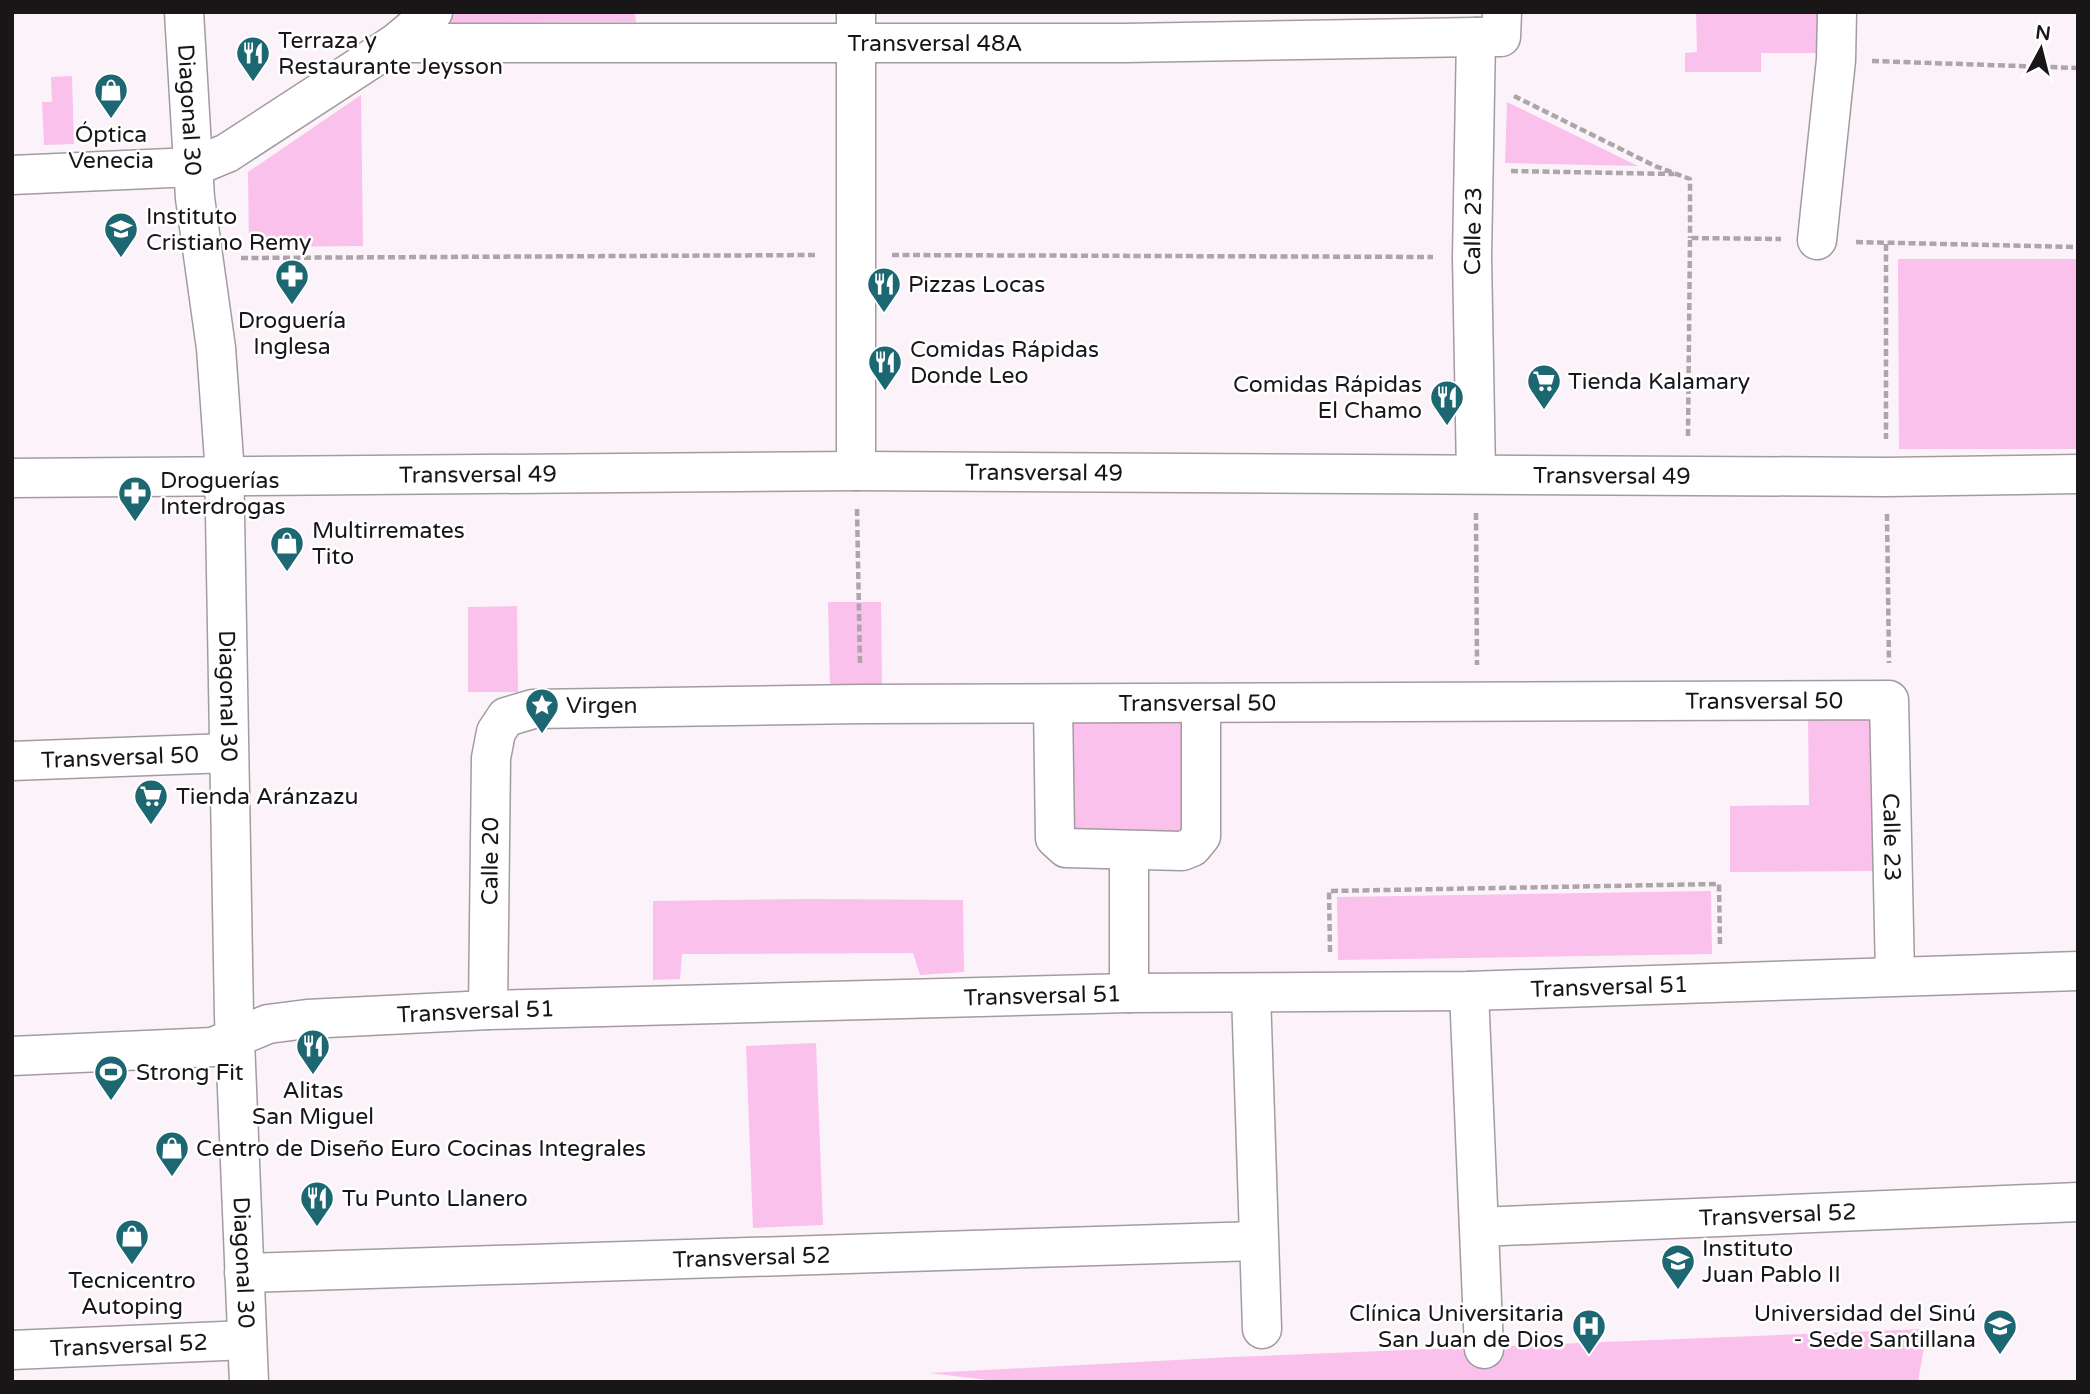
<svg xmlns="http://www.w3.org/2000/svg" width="2090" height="1394" font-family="'Varela Round',sans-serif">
	<rect width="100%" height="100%" fill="#fbf3f9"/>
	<!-- green -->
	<path fill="#f9c1eb" d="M453,12H635L636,22L440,23Z
		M1696,12H1820V53H1761V72H1685V53L1697,52Z
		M72,76L74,144L44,145L42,102H52L51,77Z
		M361,95L363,246L249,247L248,172Z
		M1507,102L1638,166L1505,163Z
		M1898,259H2078V449H1899Z
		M828,602H881L882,687H830Z
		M517,606L518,692H468V607Z
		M1188,714V836H1061V715Z
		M1808,719H1873L1874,871L1730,872V806L1809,805Z
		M1711,891L1712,954L1338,960L1337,897Z
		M808,899L963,900L964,972L920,975L913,953L682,954L680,979L653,980V901Z
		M816,1043L823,1225L753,1228L746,1046Z
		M1927,1329L1918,1382H1004L929,1373L1232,1357Z"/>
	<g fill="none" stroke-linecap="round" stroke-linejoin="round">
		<!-- minor casing -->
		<g stroke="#a39ba1" stroke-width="41">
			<g id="minor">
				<path id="s1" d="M184,12L195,198L216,348L224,460L234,1016L249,1382"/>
				<path d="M856,12V471"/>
				<path id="s2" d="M396,43H1125L1476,37"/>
				<path d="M12,175L193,167L227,153L396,43L433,12"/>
				<path d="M1817,240L1836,60L1837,12"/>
				<path id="s3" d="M1476,474L1472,257L1476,37H1501L1502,12"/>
				<path id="s4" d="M12,478L856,471L1886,477L2078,474"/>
				<path d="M1053,704L1055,838L1066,848L1182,851L1192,847L1201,836V703"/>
				<path id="s5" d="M12,761L228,753"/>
				<path d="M1129,850V993"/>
				<path d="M1469,991L1484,1349"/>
				<path d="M1251,993L1262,1329"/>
				<path id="s6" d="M488,1010L491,758L496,732L506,717L533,709L861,704L1889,700L1895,975"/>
				<path id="s7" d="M12,1056L213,1047L268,1024L307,1019L488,1010L1129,993L1469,991L2078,971"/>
				<path id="s8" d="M1479,1227L2078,1202"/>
				<path id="s9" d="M244,1273L1257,1241"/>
				<path id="s10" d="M12,1350L247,1340"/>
			</g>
		</g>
		<!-- path -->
		<path stroke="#aca6aa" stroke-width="4.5" stroke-dasharray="7 3.5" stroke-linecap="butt" d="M1872,61L2078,68
			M1514,96L1655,166L1690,179V238
			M1511,171L1674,174
			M1856,242L2078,247
			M1886,244V439
			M892,255L1433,257
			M241,258L817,255
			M1688,436L1690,238L1781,239
			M857,509L860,665
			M1476,513L1477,665
			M1887,514L1889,663
			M1330,952L1329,891L1719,884L1720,946"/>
		<!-- minor -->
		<use href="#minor" stroke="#fff" stroke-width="38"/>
	</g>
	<!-- icons -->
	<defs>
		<g id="restaurant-pin" transform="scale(1.75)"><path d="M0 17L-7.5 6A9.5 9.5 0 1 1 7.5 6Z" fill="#1d6773" stroke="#fff"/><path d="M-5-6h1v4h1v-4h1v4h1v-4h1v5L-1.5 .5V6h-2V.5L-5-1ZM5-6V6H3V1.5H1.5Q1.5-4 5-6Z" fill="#fff"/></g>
		<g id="shop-pin" transform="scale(1.75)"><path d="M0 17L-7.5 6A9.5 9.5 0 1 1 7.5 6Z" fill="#1d6773" stroke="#fff"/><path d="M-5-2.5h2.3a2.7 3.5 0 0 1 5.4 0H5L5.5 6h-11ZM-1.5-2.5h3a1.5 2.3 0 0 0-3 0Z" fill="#fff"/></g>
		<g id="school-pin" transform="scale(1.75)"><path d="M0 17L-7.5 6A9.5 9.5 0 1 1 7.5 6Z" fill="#1d6773" stroke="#fff"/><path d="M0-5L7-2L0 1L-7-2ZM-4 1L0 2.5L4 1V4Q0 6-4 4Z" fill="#fff"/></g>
		<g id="pharmacy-pin" transform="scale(1.75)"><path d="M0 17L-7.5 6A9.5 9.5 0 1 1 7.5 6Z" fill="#1d6773" stroke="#fff"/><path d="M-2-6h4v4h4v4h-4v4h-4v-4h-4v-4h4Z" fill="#fff"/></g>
		<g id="supermarket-pin" transform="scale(1.75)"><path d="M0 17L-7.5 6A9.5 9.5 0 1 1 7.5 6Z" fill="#1d6773" stroke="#fff"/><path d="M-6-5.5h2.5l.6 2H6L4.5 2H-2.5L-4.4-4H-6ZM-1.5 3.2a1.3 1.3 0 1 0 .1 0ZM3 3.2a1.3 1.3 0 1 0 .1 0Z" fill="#fff"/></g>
		<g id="sight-pin" transform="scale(1.75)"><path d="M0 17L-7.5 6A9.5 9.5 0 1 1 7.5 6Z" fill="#1d6773" stroke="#fff"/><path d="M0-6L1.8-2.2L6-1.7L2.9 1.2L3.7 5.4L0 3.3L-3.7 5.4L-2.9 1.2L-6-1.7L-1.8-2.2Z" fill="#fff"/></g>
		<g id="stadium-pin" transform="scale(1.75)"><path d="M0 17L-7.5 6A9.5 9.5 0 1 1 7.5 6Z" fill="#1d6773" stroke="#fff"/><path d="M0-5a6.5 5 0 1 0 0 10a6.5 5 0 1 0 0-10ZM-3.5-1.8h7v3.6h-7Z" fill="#fff"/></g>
		<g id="hospital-pin" transform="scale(1.75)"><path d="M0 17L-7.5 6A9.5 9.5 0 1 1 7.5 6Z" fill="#1d6773" stroke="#fff"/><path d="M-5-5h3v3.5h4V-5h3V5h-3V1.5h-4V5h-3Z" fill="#fff"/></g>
		<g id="university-pin" transform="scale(1.75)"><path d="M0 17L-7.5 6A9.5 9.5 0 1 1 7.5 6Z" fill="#1d6773" stroke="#fff"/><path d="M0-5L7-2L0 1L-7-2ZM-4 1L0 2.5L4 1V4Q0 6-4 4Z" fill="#fff"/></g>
	</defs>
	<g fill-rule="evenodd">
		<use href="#restaurant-pin" x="253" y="53"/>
		<use href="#shop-pin" x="111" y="90"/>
		<use href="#school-pin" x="121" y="229"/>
		<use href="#pharmacy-pin" x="292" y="276"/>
		<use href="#restaurant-pin" x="884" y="284"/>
		<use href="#restaurant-pin" x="885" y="362"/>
		<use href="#supermarket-pin" x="1544" y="381"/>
		<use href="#restaurant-pin" x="1447" y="397"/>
		<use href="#pharmacy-pin" x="135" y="493"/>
		<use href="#shop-pin" x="287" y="543"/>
		<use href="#sight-pin" x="542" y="705"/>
		<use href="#supermarket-pin" x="151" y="796"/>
		<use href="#restaurant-pin" x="313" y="1046"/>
		<use href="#stadium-pin" x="111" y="1072"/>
		<use href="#shop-pin" x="172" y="1148"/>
		<use href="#restaurant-pin" x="317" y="1198"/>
		<use href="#shop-pin" x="132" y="1236"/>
		<use href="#school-pin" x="1678" y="1261"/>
		<use href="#hospital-pin" x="1589" y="1326"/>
		<use href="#university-pin" x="2000" y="1326"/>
	</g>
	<g text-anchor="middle" stroke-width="5" stroke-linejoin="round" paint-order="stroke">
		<!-- poi labels -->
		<g font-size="23" fill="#191618" stroke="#fff" text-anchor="start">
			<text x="278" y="48">Terraza y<tspan x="278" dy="26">Restaurante Jeysson</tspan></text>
			<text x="111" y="142" text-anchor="middle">Óptica<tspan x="111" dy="26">Venecia</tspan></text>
			<text x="146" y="224">Instituto<tspan x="146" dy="26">Cristiano Remy</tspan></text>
			<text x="908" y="292">Pizzas Locas</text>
			<text x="292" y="328" text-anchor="middle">Droguería<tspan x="292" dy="26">Inglesa</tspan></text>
			<text x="910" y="357">Comidas Rápidas<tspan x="910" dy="26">Donde Leo</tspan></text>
			<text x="1568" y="389">Tienda Kalamary</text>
			<text x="1422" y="392" text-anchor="end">Comidas Rápidas<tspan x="1422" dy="26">El Chamo</tspan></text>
			<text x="160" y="488">Droguerías<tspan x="160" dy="26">Interdrogas</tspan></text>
			<text x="312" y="538">Multirremates<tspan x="312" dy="26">Tito</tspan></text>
			<text x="566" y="713">Virgen</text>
			<text x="176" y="804">Tienda Aránzazu</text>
			<text x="136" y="1080">Strong Fit</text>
			<text x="313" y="1098" text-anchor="middle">Alitas<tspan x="313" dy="26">San Miguel</tspan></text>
			<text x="196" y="1156">Centro de Diseño Euro Cocinas Integrales</text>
			<text x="342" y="1206">Tu Punto Llanero</text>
			<text x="1702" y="1256">Instituto<tspan x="1702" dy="26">Juan Pablo II</tspan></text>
			<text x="132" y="1288" text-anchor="middle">Tecnicentro<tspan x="132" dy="26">Autoping</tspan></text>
			<text x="1564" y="1321" text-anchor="end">Clínica Universitaria<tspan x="1564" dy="26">San Juan de Dios</tspan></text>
			<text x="1976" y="1321" text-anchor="end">Universidad del Sinú<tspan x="1976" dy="26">- Sede Santillana</tspan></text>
		</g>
		<!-- street labels -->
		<g font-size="23" fill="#191618" stroke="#fff">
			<text dy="8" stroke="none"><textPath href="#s2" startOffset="539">Transversal 48A</textPath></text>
			<text dy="8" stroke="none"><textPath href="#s1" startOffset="98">Diagonal 30</textPath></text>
			<text dy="8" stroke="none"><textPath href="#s3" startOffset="243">Calle 23</textPath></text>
			<text dy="8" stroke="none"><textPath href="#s4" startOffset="1032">Transversal 49</textPath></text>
			<text dy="8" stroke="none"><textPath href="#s4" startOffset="466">Transversal 49</textPath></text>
			<text dy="8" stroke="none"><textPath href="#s4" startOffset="1600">Transversal 49</textPath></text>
			<text dy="8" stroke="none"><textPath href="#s1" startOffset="686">Diagonal 30</textPath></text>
			<text dy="8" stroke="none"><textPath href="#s6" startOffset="1556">Transversal 50</textPath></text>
			<text dy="8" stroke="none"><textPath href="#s6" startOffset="989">Transversal 50</textPath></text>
			<text dy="8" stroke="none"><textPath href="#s5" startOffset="108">Transversal 50</textPath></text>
			<text dy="8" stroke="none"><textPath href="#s6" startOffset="1818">Calle 23</textPath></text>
			<text dy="8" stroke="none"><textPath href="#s6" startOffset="149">Calle 20</textPath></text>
			<text dy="8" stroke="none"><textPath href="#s7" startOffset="1603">Transversal 51</textPath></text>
			<text dy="8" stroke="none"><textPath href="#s7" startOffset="1036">Transversal 51</textPath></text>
			<text dy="8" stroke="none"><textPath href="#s7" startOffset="469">Transversal 51</textPath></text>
			<text dy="8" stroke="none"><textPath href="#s8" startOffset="299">Transversal 52</textPath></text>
			<text dy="8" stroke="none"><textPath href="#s9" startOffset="508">Transversal 52</textPath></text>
			<text dy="8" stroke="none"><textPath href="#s1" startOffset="1253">Diagonal 30</textPath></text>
			<text dy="8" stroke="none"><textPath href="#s10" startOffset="117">Transversal 52</textPath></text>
		</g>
	</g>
	<!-- border -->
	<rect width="2090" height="1394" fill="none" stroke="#191618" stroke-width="28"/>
	<!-- north arrow -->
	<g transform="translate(2041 49) rotate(7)" stroke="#ffffff" stroke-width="5" paint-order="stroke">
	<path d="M0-5L12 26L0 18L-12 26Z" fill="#191618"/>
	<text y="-10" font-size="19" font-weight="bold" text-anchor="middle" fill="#191618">N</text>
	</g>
</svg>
